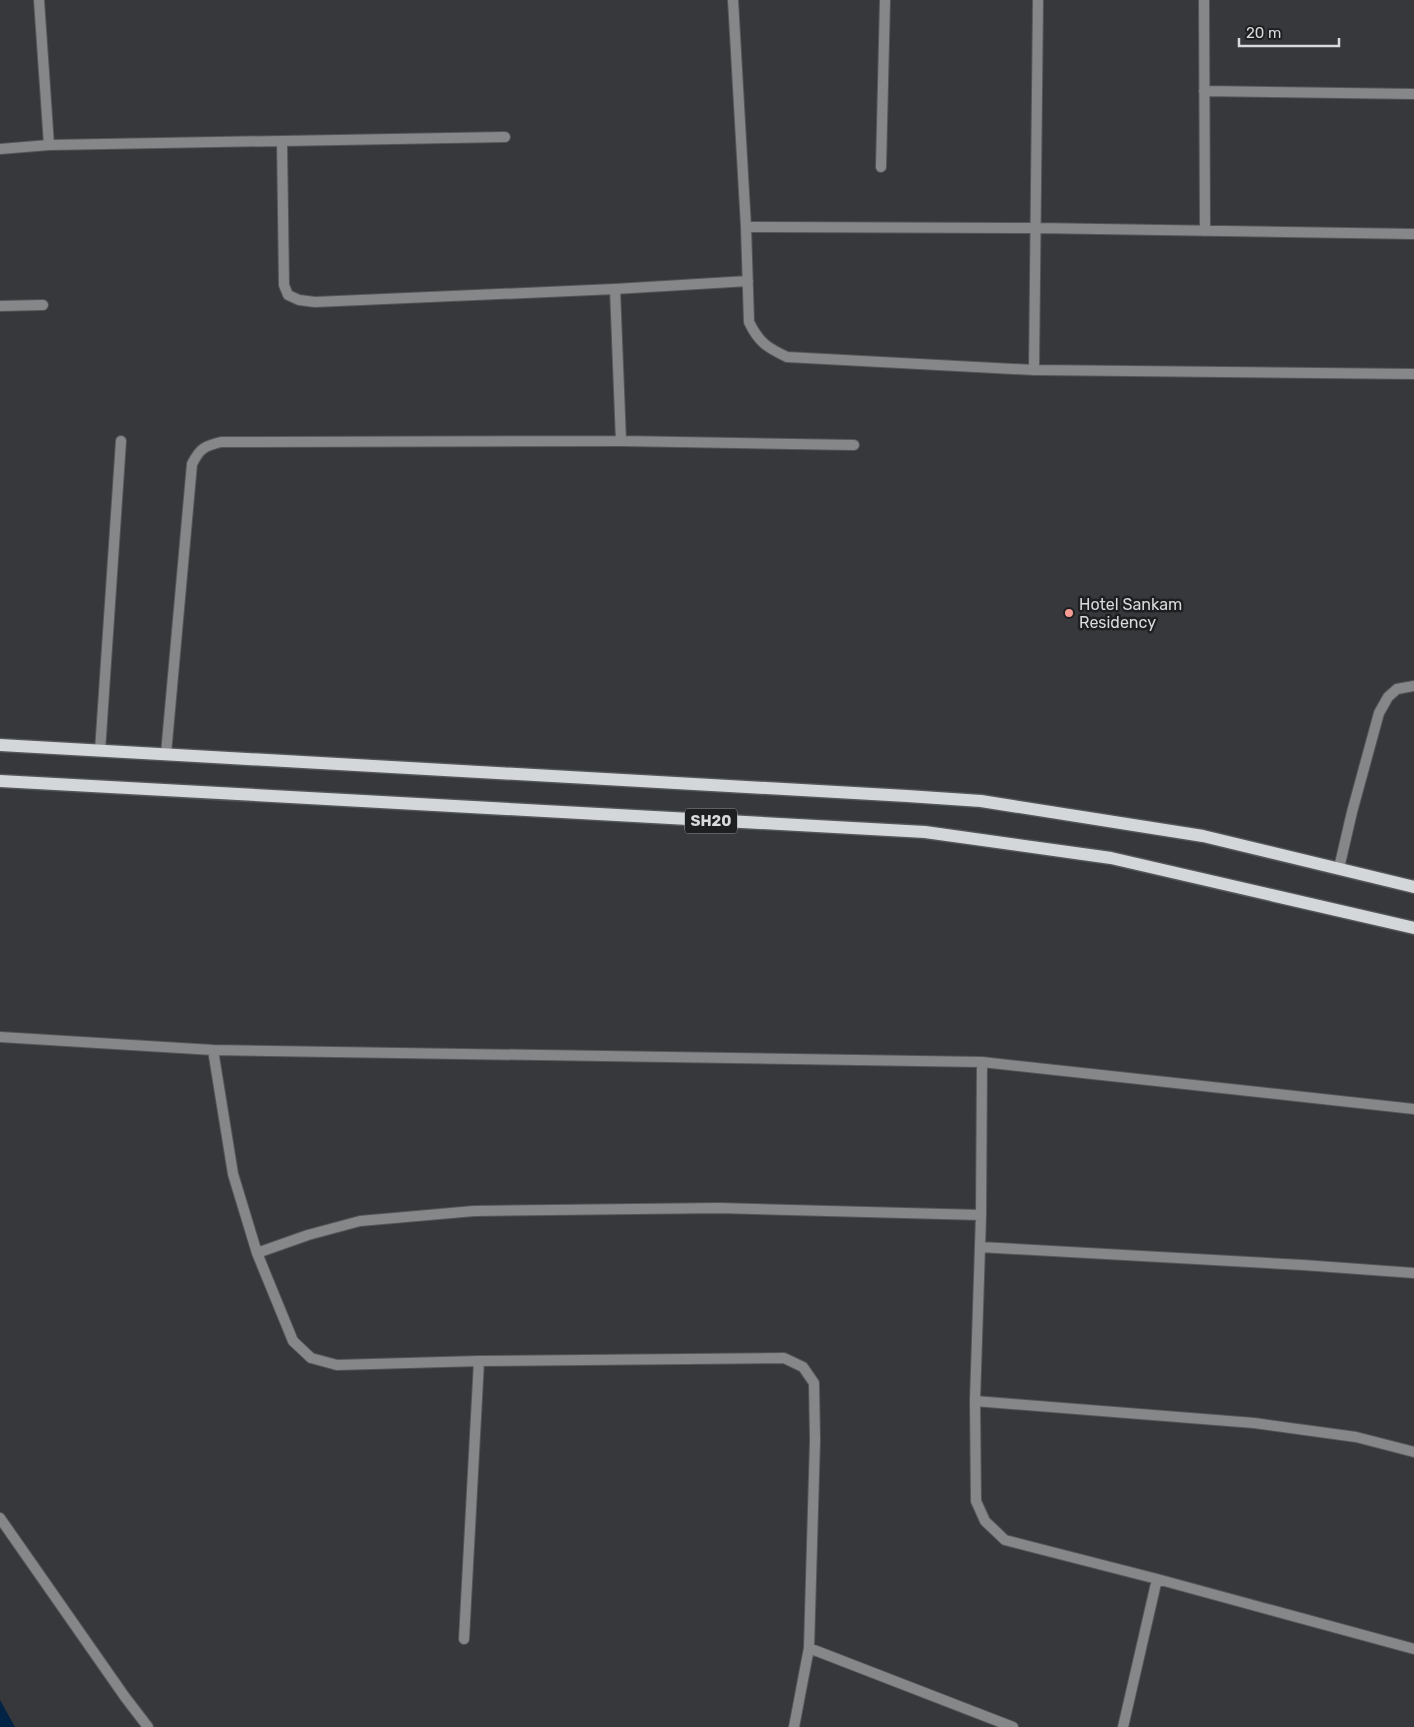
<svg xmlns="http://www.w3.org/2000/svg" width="1414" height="1727" font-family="Rubik,sans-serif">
	<rect width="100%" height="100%" fill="#36383b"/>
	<!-- water -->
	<path fill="#032344" d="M0,1700L15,1727H0Z"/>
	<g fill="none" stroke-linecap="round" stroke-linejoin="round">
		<!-- lane casing -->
		<g stroke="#535558" stroke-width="12">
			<path id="lane" d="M100,751L121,441
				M1339,868L1352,812L1379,713L1388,697L1397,689L1414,686"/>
		</g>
		<!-- street casing -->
		<g stroke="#535558" stroke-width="12">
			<path id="street" d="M39,0L49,145
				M733,0L746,227L749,322C759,343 768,348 787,357L1034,370L1414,374
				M1204,0L1205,231
				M1204,91L1414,94
				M282,141L284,285L288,295L299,300L315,302L615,289L748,281
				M0,149L49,145L505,137
				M881,167L885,0
				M746,227L1035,228L1414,234
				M615,289L621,441
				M0,306L43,305
				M1034,370L1038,0
				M166,754L192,464C200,448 205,446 221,442L621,441L854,445
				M0,1037L213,1050L982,1062L1414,1109
				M213,1050L233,1174L257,1253L293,1341L311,1358L337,1365L479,1361L784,1358L803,1367L814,1383L815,1440L809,1648L794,1727
				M982,1062L981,1215L975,1401L976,1501L985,1521L1005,1540L1157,1579L1414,1649
				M980,1247L1303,1265L1414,1273
				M257,1253L308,1235L360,1221L474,1211L719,1208L981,1215
				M975,1401L1254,1423L1356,1437L1414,1452
				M0,1518L125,1697L148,1727
				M464,1639L479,1361
				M809,1648L1013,1727
				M1123,1727L1157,1579"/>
		</g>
		<!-- primary casing -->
		<g stroke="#535558" stroke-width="15">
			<path id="primary" d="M0,745L907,796L981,801L1203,836L1414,887
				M0,781L925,832L1111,858L1414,928"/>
		</g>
		<!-- lane -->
		<use href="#lane" stroke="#868789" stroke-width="10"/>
		<!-- street -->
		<use href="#street" stroke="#868789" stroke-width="10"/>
		<!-- primary -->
		<use href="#primary" stroke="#d4d7da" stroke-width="12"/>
	</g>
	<!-- markers -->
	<circle fill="#f59c95" stroke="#1e1f21" stroke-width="2" cx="1069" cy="613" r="5"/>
	<g text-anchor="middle" stroke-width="5" stroke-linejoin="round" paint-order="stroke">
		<!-- shield labels -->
		<rect fill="#1e1f21" stroke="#a0a2a4" stroke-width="1" x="685" y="808.5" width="52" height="25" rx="4"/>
		<g font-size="15" font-weight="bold" fill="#d8dadc">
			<text x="711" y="826">SH20</text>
		</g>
		<!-- poi labels -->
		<g font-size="16" fill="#d8dadc" stroke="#1e1f21" text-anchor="start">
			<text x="1079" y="610">Hotel Sankam<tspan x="1079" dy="18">Residency</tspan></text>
		</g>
	</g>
	<!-- scale -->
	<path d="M1239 38v8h100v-8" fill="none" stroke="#d8dadc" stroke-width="2.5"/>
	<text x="1246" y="38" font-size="15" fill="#d8dadc" stroke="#1e1f21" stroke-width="4" paint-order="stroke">20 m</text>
</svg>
